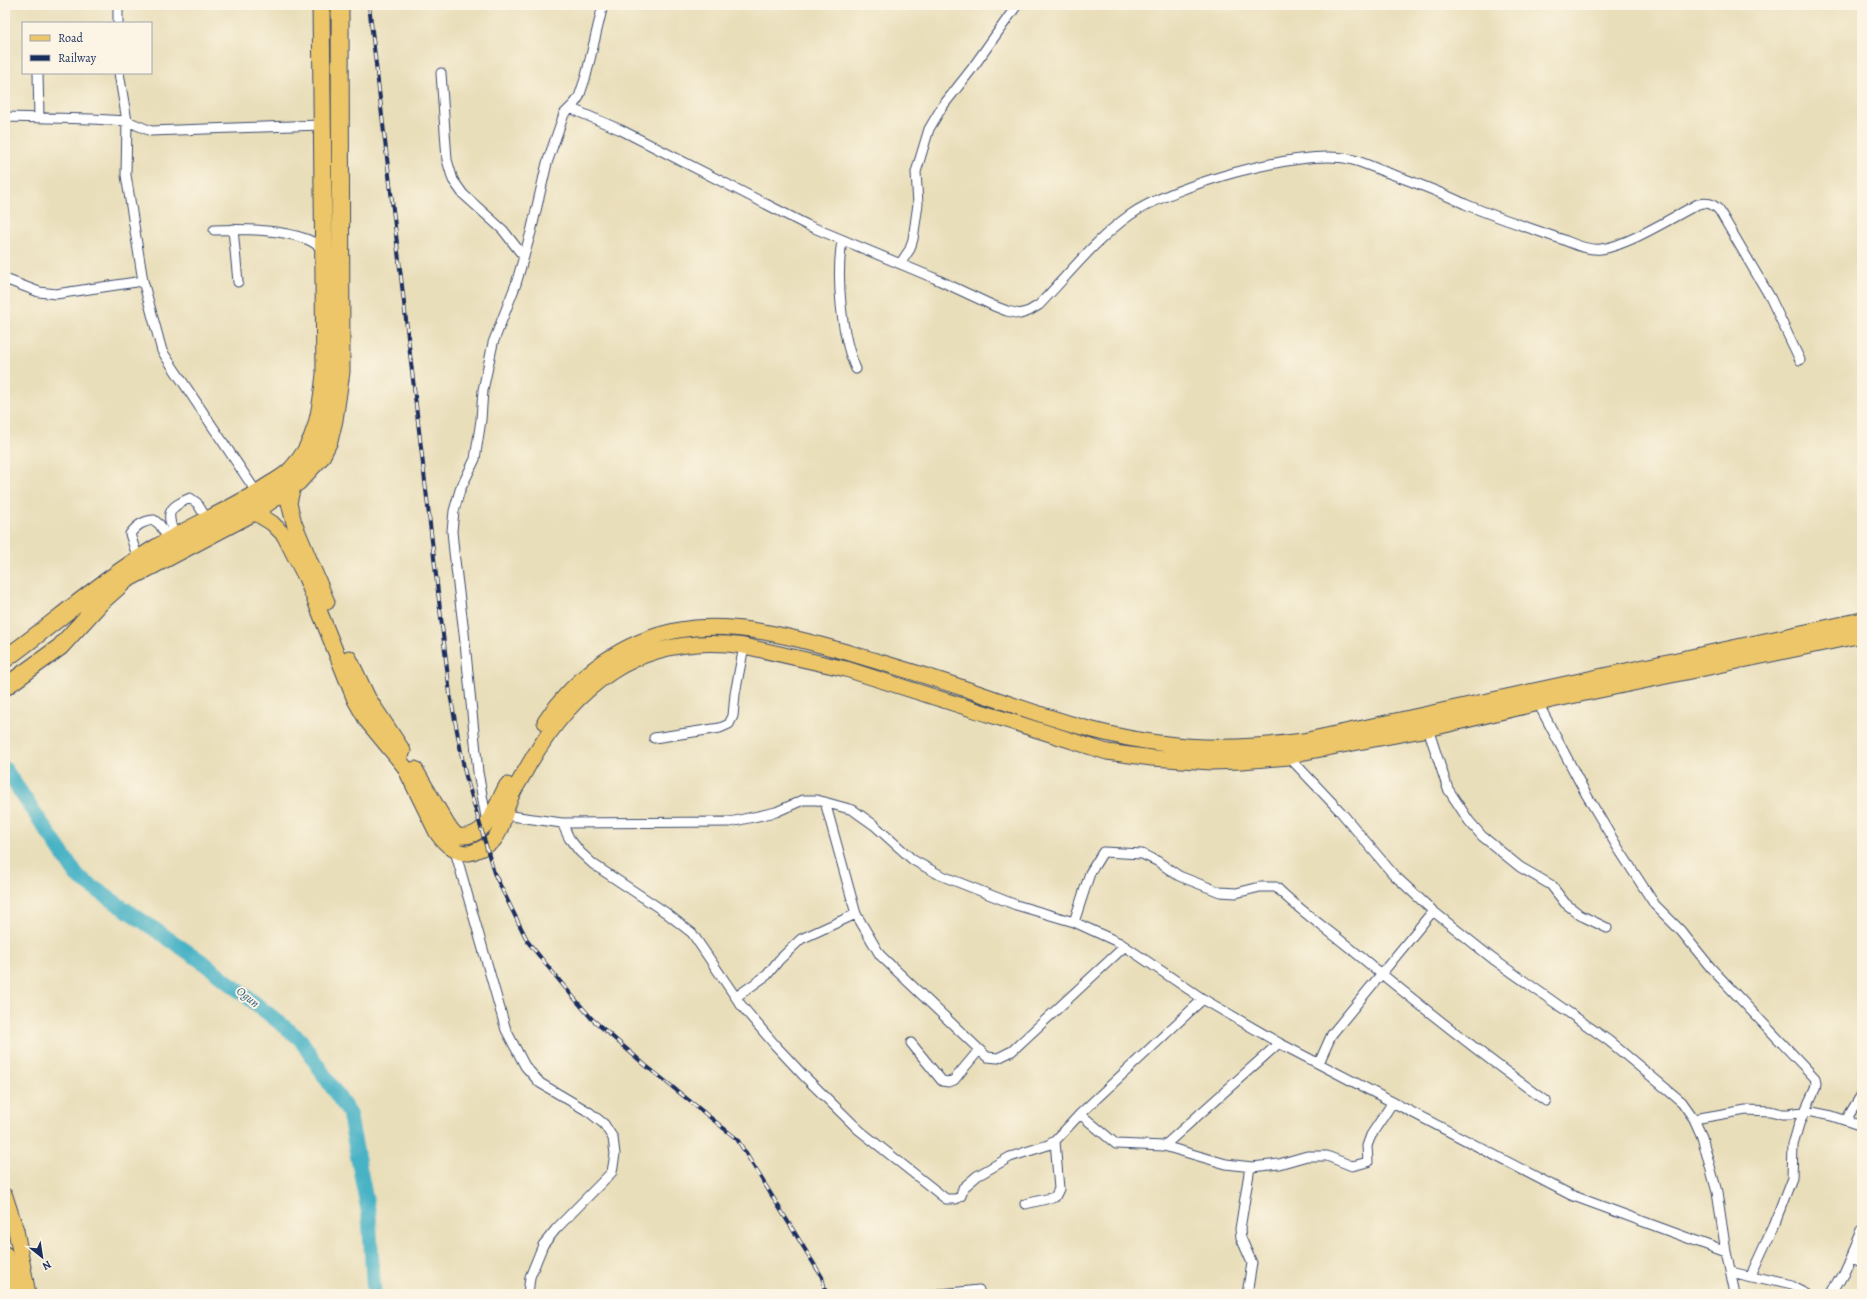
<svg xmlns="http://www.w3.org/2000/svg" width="1867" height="1299" font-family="Alegreya,serif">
	<rect width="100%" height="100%" fill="#fcf5e5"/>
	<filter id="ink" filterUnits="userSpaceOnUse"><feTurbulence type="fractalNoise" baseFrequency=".025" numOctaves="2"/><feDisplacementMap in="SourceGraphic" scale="8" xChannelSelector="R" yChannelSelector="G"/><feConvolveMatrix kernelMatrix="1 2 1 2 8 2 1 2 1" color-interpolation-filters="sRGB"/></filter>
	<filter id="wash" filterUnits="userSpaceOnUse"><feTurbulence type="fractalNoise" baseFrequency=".012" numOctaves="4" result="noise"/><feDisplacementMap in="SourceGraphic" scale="16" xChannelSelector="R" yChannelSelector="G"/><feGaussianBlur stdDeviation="0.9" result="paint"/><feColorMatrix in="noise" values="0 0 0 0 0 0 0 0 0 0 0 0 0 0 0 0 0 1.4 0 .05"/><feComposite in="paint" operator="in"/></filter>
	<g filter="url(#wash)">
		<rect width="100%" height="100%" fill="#e9deba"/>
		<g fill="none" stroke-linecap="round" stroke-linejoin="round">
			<!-- river -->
			<path stroke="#48b3c6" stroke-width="15" d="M5,769L78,877L207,965L300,1039L349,1113L369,1215L374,1294"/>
		</g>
	</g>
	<g filter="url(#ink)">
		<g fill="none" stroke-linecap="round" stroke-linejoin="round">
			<!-- street casing -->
			<g stroke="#3a496c" stroke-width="11">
				<path id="street" d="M118,5V23
					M38,73L39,117
					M119,73L127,121L126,175L143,281L162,351L257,493
					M441,73L447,160L453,180L463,194L503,230L524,257
					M570,108L621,130L807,225L934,278L994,306L1007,311L1020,314L1029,311L1039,305C1068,275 1096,239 1130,215C1171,186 1300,148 1349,159C1360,161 1372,167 1383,171C1411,181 1438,191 1465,204C1495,217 1525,226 1555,237C1569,241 1586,251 1601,249C1627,246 1673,217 1698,204C1707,202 1712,203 1719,210L1770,297L1800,360
					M5,117L92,119L127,121L151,131L321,125
					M233,229L238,282
					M214,230C244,229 279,229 306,239C312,241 317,245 322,248
					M842,241C836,276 841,336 856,369
					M900,264L910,249L913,239L918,204L916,172L929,129L942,107L971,70L1017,5
					M5,279L39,292L56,294L143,281
					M175,538C167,514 165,509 190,498L197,503L208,521
					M138,559L130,534C137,525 143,521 154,520L160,525L169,541
					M1538,703L1586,794L1618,848L1655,905L1681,931L1711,968L1815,1078L1816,1083L1815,1089L1799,1124L1793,1145L1792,1178L1774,1225L1751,1275
					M1428,729L1448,789L1469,821L1482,836L1520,867L1551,885L1565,903L1580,915L1607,928
					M654,738L720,728L729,724L733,716L735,694L744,646
					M1289,757L1340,811L1393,874L1433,911L1493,959L1609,1041L1682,1102L1694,1119L1702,1137L1717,1192L1726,1252L1735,1294
					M825,802L856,914L880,955L987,1057L998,1058L1012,1051L1124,947
					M504,815L562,823L730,822L776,812L803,800H817L853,810L874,825L913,860L940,875L1016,905L1074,922L1120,943L1203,999L1279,1043L1571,1195L1726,1252
					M487,823L478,772L464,633L454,552L452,531L454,511L460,490L475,459L481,420L483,390L493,343L516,284L531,232L547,163L564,114L574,104L579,97L586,76L603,5
					M562,823L569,838L580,852L593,864L665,912L692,933L741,1005L775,1045L803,1075L859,1130L946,1199H956L961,1196L963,1188L977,1176L1010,1157L1048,1145L1055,1141L1080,1114L1203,999
					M455,851L506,1030L525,1066L540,1083L589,1112L604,1124L613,1138L615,1154L612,1172L556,1229L543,1245L530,1277L528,1294
					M1074,922L1090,873L1103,852L1142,854L1157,861L1179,876L1220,892L1236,893L1260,887H1276C1301,912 1330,931 1356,953C1418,1004 1481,1054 1546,1101
					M736,997L767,975L779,960L801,939L856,914
					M911,1043L942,1081L949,1082L954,1080L979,1050
					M1319,1063L1332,1034L1433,911
					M1080,1114L1116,1144L1164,1146L1226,1164L1252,1167L1279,1164L1307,1156H1327L1352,1166L1368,1162L1367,1146L1371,1135L1393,1102
					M1694,1119L1746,1110L1770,1111L1782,1114H1790L1807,1111L1832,1116L1862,1126
					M1846,1120L1862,1094
					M1164,1146L1279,1043
					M1025,1204L1055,1197L1059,1189L1055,1141
					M1851,1257L1862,1261
					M1731,1272L1791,1286L1807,1294
					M941,1294L979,1290
					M1247,1294L1252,1263L1241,1238L1240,1229L1250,1167
					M1832,1294L1844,1273L1862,1232"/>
			</g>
			<!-- primary casing -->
			<g stroke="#3a496c" stroke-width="17">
				<path id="primary" d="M293,486L289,503L294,523L327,602
					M254,512L272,523L284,535L306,578L355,700L367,721L404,766L437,833C444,843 455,854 469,853C472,853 477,850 480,849C485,847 489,844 493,841C502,831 504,814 509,802C512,792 518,784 523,775C571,687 638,631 744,646L846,669L1107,752L1152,758L1211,762L1242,761L1289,757L1300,753L1428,729L1538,703L1862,635
					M349,658L368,698L403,751
					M545,722C577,675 622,641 679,630C734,620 797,638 850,653C889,665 928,676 966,689C1008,703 1050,719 1093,730C1146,744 1200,750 1254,746C1270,745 1287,743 1303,741L1862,620
					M415,769L448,826L457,836C488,840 494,807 507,785
					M5,1196L16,1230L28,1294
					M5,1254L14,1294"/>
			</g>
			<!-- highway casing -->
			<g stroke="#3a496c" stroke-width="19">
				<path id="highway" d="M5,659C56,622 103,580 156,548C191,526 230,511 265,488C274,482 285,477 292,469C318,442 321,409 325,374L321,5
					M5,687L60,647L100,603L127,579L254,512L298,482L321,457L329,441L334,420L341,372L340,5"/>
			</g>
			<!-- street -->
			<use href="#street" stroke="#fff" stroke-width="9"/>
			<!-- primary -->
			<use href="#primary" stroke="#ecc669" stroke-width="15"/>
			<!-- highway -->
			<use href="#highway" stroke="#ecc669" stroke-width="17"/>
			<!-- rail casing -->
			<g stroke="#1b2f5e" stroke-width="4">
				<path id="rail" d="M369,5L450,694L465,773L494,873L528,942L563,985L592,1019L645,1065L737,1139L822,1277L826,1294"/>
			</g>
			<!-- rail -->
			<use href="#rail" stroke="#fcf5e5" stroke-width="2.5" stroke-dasharray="8" stroke-linecap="butt"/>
		</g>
	</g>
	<g text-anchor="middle" stroke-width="4" stroke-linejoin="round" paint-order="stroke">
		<!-- water labels -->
		<g font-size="12" font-style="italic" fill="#28577d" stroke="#fcf5e5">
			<text transform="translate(248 997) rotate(39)" y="4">Ogun</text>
		</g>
	</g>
	<!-- margin -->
	<rect width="1867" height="1299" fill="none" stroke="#fcf5e5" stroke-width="20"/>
	<!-- legend -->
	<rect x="22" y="22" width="130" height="52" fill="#fcf5e5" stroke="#a2a6af"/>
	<rect x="30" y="35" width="20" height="6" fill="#ecc669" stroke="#a2a6af"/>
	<text x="58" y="42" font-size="12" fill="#1b2f5e">Road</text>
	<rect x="30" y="55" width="20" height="6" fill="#1b2f5e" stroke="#a2a6af"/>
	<text x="58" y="62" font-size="12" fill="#1b2f5e">Railway</text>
	<!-- north arrow -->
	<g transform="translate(42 1257) rotate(150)" stroke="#fcf5e5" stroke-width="3" paint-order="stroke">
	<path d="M0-3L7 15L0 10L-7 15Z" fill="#1b2f5e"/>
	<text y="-6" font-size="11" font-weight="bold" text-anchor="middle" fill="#1b2f5e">N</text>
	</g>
</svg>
